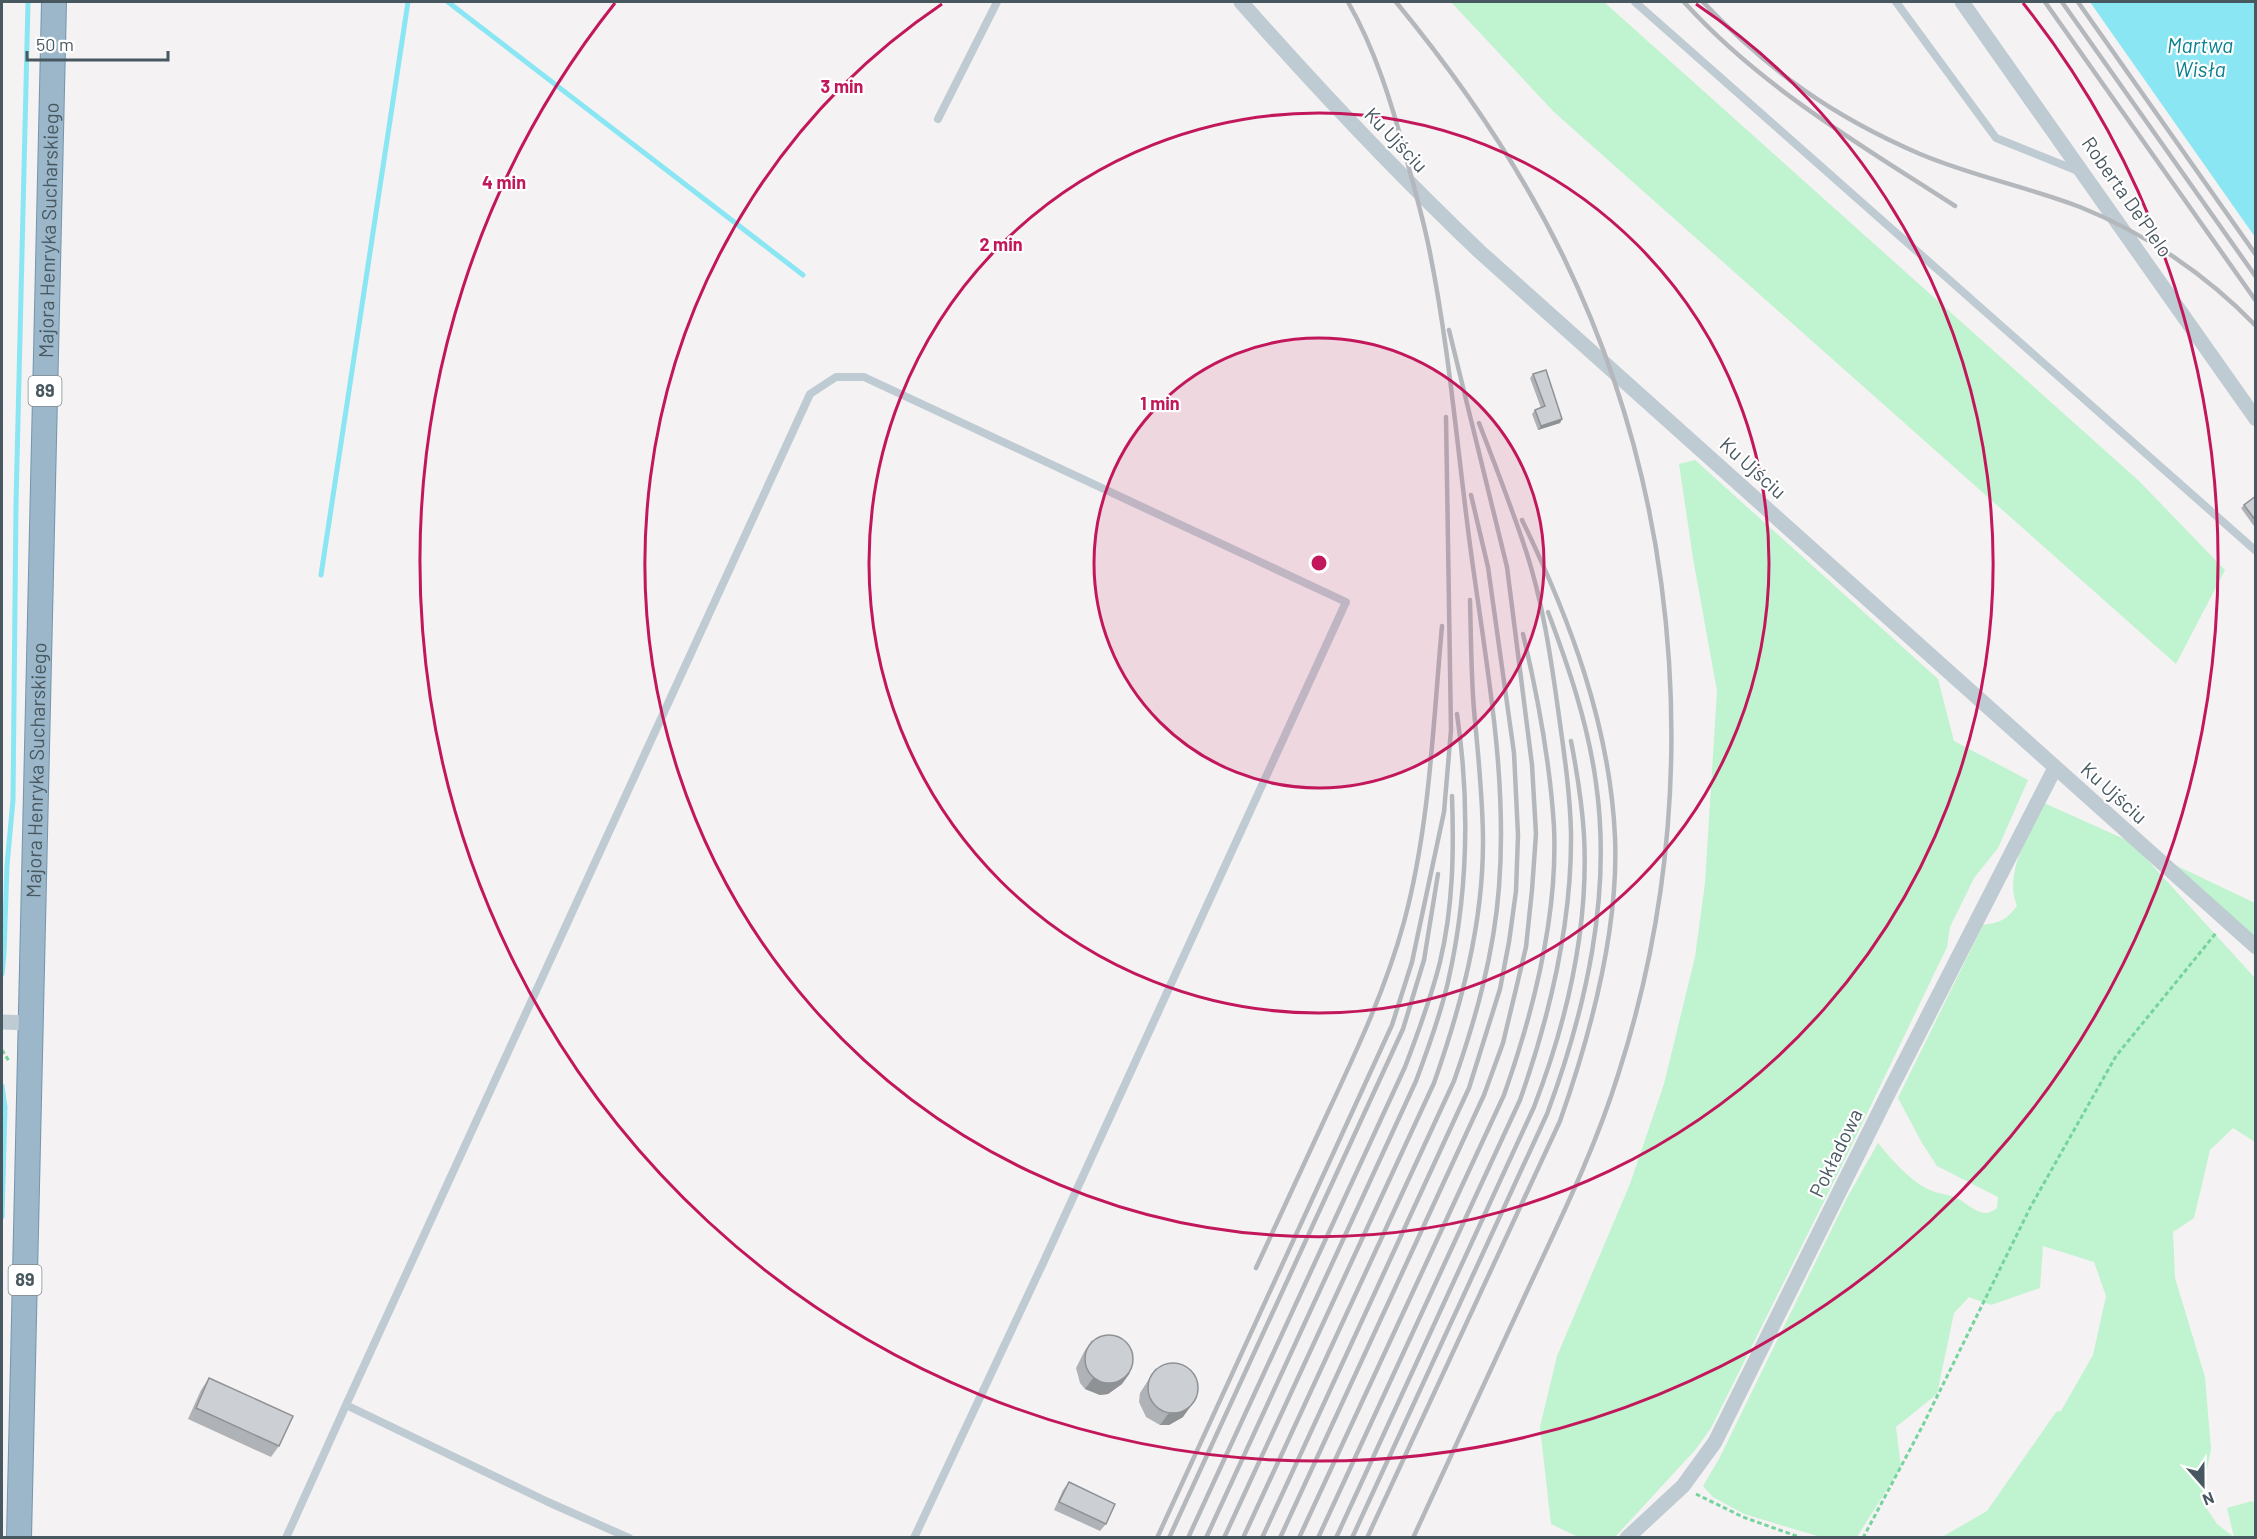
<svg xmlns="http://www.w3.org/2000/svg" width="2257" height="1539" font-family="Barlow,sans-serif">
	<rect width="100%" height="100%" fill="#f4f2f2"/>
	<!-- green -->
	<path fill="#c0f3cf" d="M1451,2H1604L2139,481L2225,570L2176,664L1554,112Z
		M1695,460L1938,679L1954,741L2028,780L1998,848L1974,878L1950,927L1947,947L1847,1155L1711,1428L1696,1449L1615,1537H1578L1551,1524L1540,1427L1557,1356L1630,1184L1664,1084L1695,957L1705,883L1717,691L1693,558L1679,464Z
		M2044,803L2131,842L2255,978V1142L2233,1128L2210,1150L2194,1218L2173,1232L2175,1278L2205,1377L2211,1449L2201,1500L2217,1524L2234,1537L2227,1508L2252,1501L2255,1504V1537H1942L1987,1511L2056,1412L2061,1411L2093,1355L2106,1296L2094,1262L2043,1246L2040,1288L1991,1305L1969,1297L1954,1313L1937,1394L1896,1427L1901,1467L1857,1537H1821L1744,1514L1713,1497L1703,1486L1719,1459L1847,1198L1878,1143C1891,1159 1911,1182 1930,1190C1938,1194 1948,1194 1957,1198C1970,1205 1982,1221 1997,1208L1998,1197L1937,1166L1922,1143L1898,1098L1983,925C2001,922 2005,921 2017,906C2003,873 2030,832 2044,803Z
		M2173,864L2255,903V940Z"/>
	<!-- water -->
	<path fill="#8ae6f2" d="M2090,2H2255V237Z"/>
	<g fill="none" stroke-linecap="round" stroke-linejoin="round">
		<!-- stream -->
		<path stroke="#8ae6f2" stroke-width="5" d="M448,2L803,275
			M321,575L408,2
			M2,974L4,954L7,865L13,800L16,504L28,2
			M2,1086L5,1107L2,1217"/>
		<!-- trunk casing -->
		<g stroke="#7395af" stroke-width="26">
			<g id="trunk">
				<path id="s1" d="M19,1538L54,2"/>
			</g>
		</g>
		<!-- path -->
		<path stroke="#75d39c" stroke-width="3" stroke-dasharray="4.5 3" stroke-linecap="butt" d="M2,1050L9,1061
			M1696,1494L1743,1517L1802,1538
			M1863,1538L1923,1425L2031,1206L2116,1056L2216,933"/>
		<!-- service -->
		<path stroke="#bfcbd2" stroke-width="8" d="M1635,2L2256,551
			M1896,2L1996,138L2078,171
			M938,119L997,2
			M346,1405L810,394L836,377H864L1346,602L1044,1261L914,1538
			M286,1538L346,1405L548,1502L629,1538"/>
		<!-- minor -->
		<path stroke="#bfcbd2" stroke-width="15" d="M1241,2C1317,88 1395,171 1479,251L2256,947
			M1962,2L2256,419
			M2,1022L30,1023
			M1627,1538L1683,1486L1715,1442L1887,1096L2055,768"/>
		<!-- trunk -->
		<use href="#trunk" stroke="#9cb7ca" stroke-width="24"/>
		<!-- rail -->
		<path stroke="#b4b8bd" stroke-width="4.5" d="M1396,2C1461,81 1519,165 1564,258C1686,511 1704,808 1618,1075C1595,1149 1561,1218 1528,1289C1490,1372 1452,1455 1413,1538
			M1684,2C1761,87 1859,144 1955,206
			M1703,2C1769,71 1832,116 1920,154C1972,176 2028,187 2080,207C2145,233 2207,275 2256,326
			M2045,2L2256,301
			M2062,2L2256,277
			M2078,2L2256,255
			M1256,1268C1280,1216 1304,1164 1328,1112C1357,1050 1386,988 1404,922C1430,826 1433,724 1442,626
			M1157,1538L1392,1025L1412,962L1444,812L1451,730L1446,417
			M1169,1538L1403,1029L1424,960L1438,874
			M1188,1538L1405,1067C1418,1033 1431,998 1440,962C1453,908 1454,852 1452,796
			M1206,1538L1416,1081C1428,1049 1440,1016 1448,982C1468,894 1470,803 1457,714
			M1224,1538L1434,1083C1461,1006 1483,925 1483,842C1483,798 1478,754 1474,710C1471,673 1471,637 1470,600
			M1243,1538L1454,1081C1476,1018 1494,954 1499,887C1508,773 1485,658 1470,545C1457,446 1449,346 1429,248C1423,218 1414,187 1406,157C1392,104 1375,49 1348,2
			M1262,1538L1469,1088L1500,989L1509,942L1516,891L1518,835L1514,753L1488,567L1471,495
			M1280,1538L1484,1095L1503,1043L1526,947L1532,890L1536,834L1532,765L1507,567L1449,330
			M1299,1538L1504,1095C1533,1013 1558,915 1554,827C1550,762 1538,697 1523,634
			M1318,1538L1520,1100C1550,1015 1572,924 1571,833C1570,789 1563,746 1557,702C1550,652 1542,600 1526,551C1512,508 1495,465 1479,423
			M1336,1538L1534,1107C1567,1021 1589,928 1584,835C1582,803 1577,772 1571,741
			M1352,1538L1547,1114C1586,1009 1612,895 1596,783C1588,724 1569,668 1548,612
			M1367,1538L1560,1121C1591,1033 1619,930 1615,837C1610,726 1570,619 1522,520"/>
	</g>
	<!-- wall -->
	<path fill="#afb3b7" d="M1533,374L1562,419L1560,423L1538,430L1532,414L1535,410L1541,408L1530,378Z
		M2256,496V529L2241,508L2244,505Z
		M1092,1340L1122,1384L1108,1394L1100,1395L1085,1389L1080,1383L1076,1368L1084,1352Z
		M1156,1368L1183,1417L1169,1425H1160L1146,1417L1139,1402L1140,1393Z
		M209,1378L279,1446L271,1457L188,1419L201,1390Z
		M1069,1482L1106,1524L1100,1531L1054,1510L1063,1490Z"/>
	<!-- shaded-wall -->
	<path fill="#8f9295" d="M1562,419L1560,423L1538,430L1541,426Z
		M1130,1373L1122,1384L1108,1394L1100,1395L1085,1389L1093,1378Z
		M1191,1406L1183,1417L1169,1425H1160L1168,1414Z"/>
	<!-- building -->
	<path fill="#ccd0d5" stroke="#8f9295" stroke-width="1.5" d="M1546,370L1562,419L1541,426L1535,410L1545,406L1533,374Z
		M2256,496V521L2244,505Z
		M1085 1359a24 24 0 1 1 48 0a24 24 0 1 1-48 0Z
		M1148 1388a25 25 0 1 1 50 0a25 25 0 1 1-50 0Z
		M209,1378L293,1416L279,1446L196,1408Z
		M1069,1482L1115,1504L1106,1524L1059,1502Z"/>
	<!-- distance rings -->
	<circle cx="1319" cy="563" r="225" fill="#c2185b" fill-opacity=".12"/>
	<g fill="none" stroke="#c2185b" stroke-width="3">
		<circle cx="1319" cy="563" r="225"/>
		<circle cx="1319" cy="563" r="450"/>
		<path d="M1696 4A674 674 0 1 1 942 4"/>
		<path d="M2023 3A899 899 0 1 1 615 3"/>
	</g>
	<g text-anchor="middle" stroke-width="4.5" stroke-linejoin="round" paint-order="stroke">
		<!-- shield labels -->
		<g fill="#fff" stroke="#7f8a90" stroke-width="1.5">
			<rect x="28.5" y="376" width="33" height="30" rx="4.5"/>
			<rect x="8.5" y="1265" width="33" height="30" rx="4.5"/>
		</g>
		<g font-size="18" font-weight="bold" fill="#485861">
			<text x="45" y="397">89</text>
			<text x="25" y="1286">89</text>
		</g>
		<!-- street labels -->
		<g font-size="20" fill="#485861" stroke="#fff">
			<text transform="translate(1396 140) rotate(46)" y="7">Ku Ujściu</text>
			<text transform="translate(2127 197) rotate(55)" y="7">Roberta De'Plelo</text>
			<text dy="7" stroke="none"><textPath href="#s1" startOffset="1308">Majora Henryka Sucharskiego</textPath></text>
			<text transform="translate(1753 468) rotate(42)" y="7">Ku Ujściu</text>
			<text dy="7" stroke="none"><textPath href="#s1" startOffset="768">Majora Henryka Sucharskiego</textPath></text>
			<text transform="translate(2114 793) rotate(42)" y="7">Ku Ujściu</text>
			<text transform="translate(1836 1153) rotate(-64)" y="7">Pokładowa</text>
		</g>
		<!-- water labels -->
		<g font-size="21" font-style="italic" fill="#077f8f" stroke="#fff">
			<text x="2200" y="53">Martwa<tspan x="2200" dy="24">Wisła</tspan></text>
		</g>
	</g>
	<circle cx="1319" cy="563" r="9" fill="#c2185b" stroke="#fff" stroke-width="3"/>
	<g font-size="18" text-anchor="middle" font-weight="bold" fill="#c2185b" stroke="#fff" stroke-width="4.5" stroke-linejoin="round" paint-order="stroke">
		<text x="842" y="93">3 min</text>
		<text x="504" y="189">4 min</text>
		<text x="1001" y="251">2 min</text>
		<text x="1160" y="410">1 min</text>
	</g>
	<!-- border -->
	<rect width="2257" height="1539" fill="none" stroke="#485861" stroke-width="6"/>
	<!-- north arrow -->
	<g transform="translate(2203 1485) rotate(159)" stroke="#ffffff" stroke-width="4.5" paint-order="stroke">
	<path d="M0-4.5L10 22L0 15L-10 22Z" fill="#485861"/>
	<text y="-9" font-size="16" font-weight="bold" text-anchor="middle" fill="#485861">N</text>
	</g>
	<!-- scale -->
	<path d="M27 51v9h141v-9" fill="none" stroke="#485861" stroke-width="3"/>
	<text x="36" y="51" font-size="18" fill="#485861" stroke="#ffffff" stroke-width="4.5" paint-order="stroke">50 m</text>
</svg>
